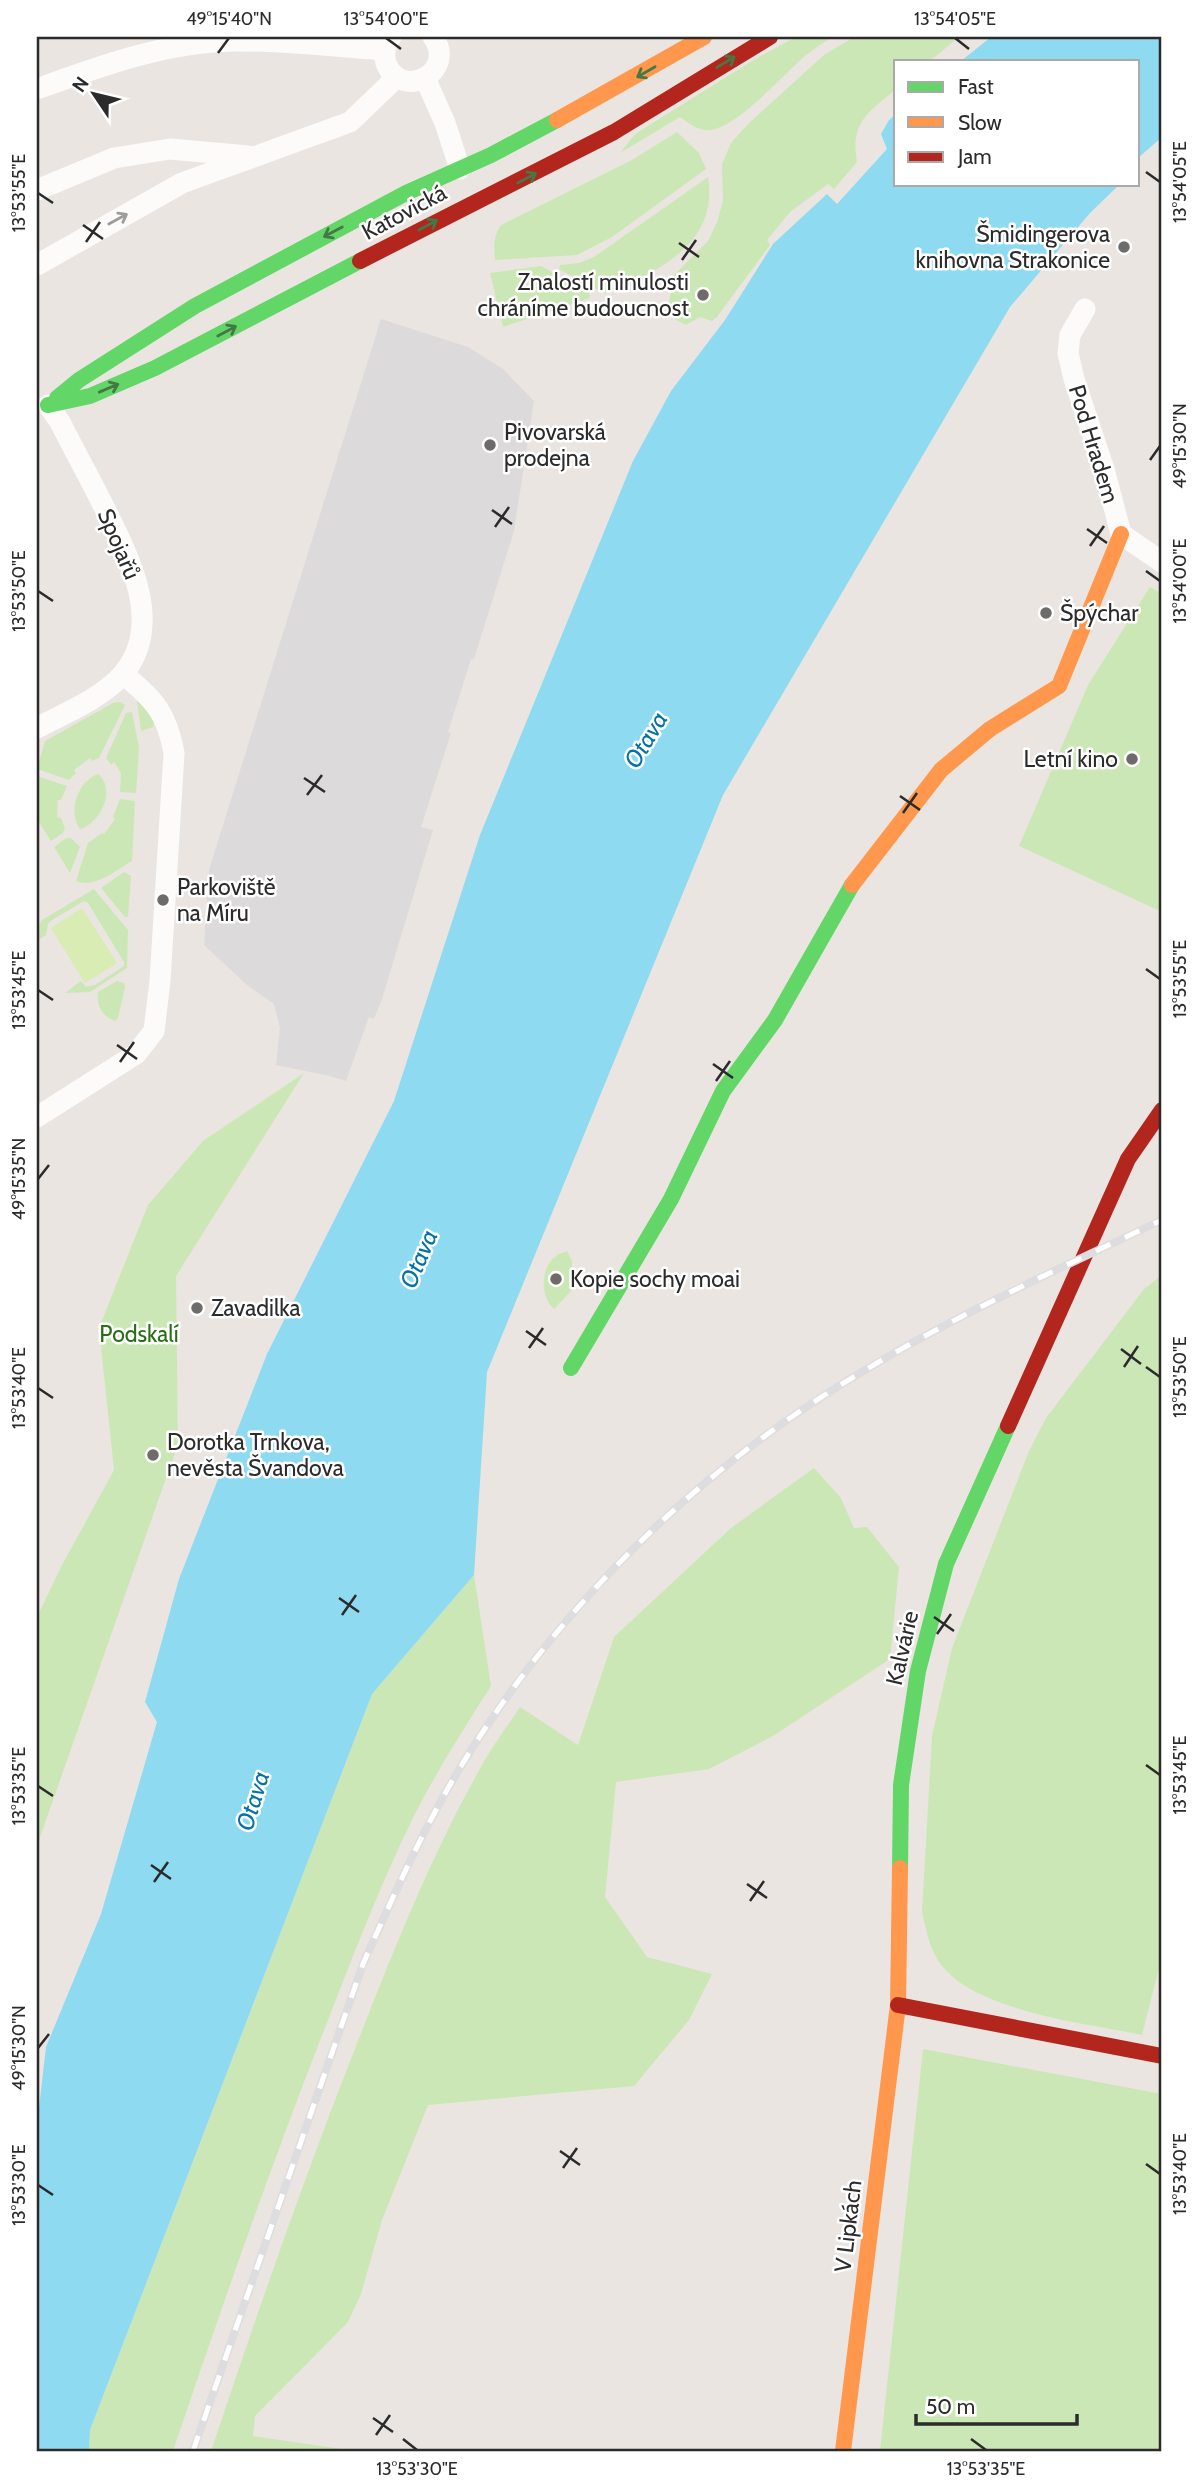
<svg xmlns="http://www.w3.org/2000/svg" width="1199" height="2488" font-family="Cabin,sans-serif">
	<rect width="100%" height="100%" fill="#eae5e0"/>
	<!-- industrial -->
	<path fill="#dddadc" d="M381,319L468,347L503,369L534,401L514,531L474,659H471L448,732L451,733L421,827L433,830L382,999L374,1019L369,1017L346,1081L330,1076L276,1065L280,1028L274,1004L247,985L204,945L209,870Z"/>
	<!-- green -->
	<path fill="#cce7b6" d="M796,37H833C824,42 815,48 806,55C785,73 735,130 709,130C698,131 689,123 680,117L620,153L635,134L755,59Z
		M854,37H959L930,61H896V89C868,113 850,122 857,162L834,189L828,184L790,212L767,240L770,245L717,317L712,321L700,317L686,325L667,315L673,276L708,241L717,222L723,201L722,164L731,143L749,123L824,55Z
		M677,132L699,153L706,169L612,237L577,255L495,260C494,247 493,236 501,225L632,160Z
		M708,177C719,244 656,274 604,293L559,269L560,265L579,263L594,257Z
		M541,266L589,292L590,298L503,327L490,273Z
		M1150,587L1162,594V912L1019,846L1088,685Z
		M137,701L143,705L154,721L153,727L141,731Z
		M120,702L125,705L99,758L92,761L90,758L74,770L76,773L69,780L37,769L45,741L113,703Z
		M132,712L139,747L136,793L120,792L121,773L114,762L111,765L106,758L126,713Z
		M98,774C117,789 100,824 80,829C67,812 78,781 98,774Z
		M37,776L67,786L61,800H58L57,817L61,818L65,829L63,833L51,841L37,819Z
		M120,799L135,801L132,861C116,870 95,889 76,881L88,843L102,833L104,834L115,819L113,817Z
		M66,838H71L80,847L70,873L54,847Z
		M124,872L131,876L128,917H125L101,888Z
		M94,889L128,930L127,968L90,992L65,993L81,981L86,987L95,985L124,966V962L88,903L84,901L52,920L48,924L46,935L37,941V928L42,920Z
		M117,981L124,983L125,987L118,1018L115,1021C102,1016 96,1005 98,992Z
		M304,1073L176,1276L178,1444L37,1846V1617L61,1567L114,1470L99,1328L148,1205L203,1141Z
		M567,1251L572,1261V1290L554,1309C540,1297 540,1268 556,1256C559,1253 563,1253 567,1251Z
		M1162,1275V1956L1142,2035C1086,2023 974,2012 939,1962C929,1947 926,1929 922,1912L932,1736L952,1648L1029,1451L1046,1418L1144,1289Z
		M814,1468L841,1498L854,1528L867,1527L899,1567L890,1659L773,1736L709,1769L616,1782L605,1897L647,1957L712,1974L689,2020L634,2086L428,2105L382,2220L361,2294L348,2322L255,2416L253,2436L356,2451H211C256,2317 302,2183 354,2051C391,1957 428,1862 477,1774C489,1751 505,1729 520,1707L578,1745L614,1637L731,1528Z
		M474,1575L491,1686C463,1730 436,1772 413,1818C378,1889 350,1964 321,2038C268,2174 220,2312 173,2451H89L90,2430L372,1694Z
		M923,2049L1162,2094V2451H880Z"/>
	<!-- pitch -->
	<path fill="#d8ecb3" d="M82,908L117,963L85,983L51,928Z"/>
	<!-- water -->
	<path fill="#8edaf1" d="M991,37H1162V137L1138,158V61H961Z
		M896,114V184H1120L1090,213L1010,307L723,795L487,1372L474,1575L372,1694L90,2430L89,2451H37V2125L46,2047L101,1914L157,1722L145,1702L179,1579L267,1354L394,1101L480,835L633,461L671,391L725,320L773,244L827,194L837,204L887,149L881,134L889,120Z"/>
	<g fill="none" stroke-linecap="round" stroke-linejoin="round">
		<!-- street -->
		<path stroke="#fcfbfa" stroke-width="21" d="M391,37C386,44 383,53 386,63C401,102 458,72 433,37
			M425,78L445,123L460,169
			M37,89C100,66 166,42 234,41C284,40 335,47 385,50
			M37,190L114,158L170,149L248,156
			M37,265L182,183L350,122L397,77
			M1085,309L1070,335L1068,353L1074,379L1104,469L1121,534L1162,562
			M37,728C65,713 101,699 123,674C167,622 125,549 100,499C87,473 73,448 60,422L48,405
			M37,1117L136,1054L154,1031L160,981L174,753C167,713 154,699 123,674"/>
		<!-- fast -->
		<path stroke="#63d668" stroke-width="16" d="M57,398L79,380L195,306L406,193L491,155L557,120
			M48,405L90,396L155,368L360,261
			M571,1368L671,1199L723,1091L775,1020L852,885
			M900,1868L901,1785L918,1671L946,1564L1008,1426"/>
		<!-- slow -->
		<path stroke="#ff974d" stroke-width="16" d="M557,120L704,37
			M852,885L941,770L990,729L1059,686L1121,534
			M843,2451L898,2005L900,1868"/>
		<!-- jam -->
		<path stroke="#b3261e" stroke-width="16" d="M360,261L614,132L770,37
			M1008,1426L1128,1159L1162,1110
			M898,2005L1162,2056"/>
		<!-- rail casing -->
		<g stroke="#dddddf" stroke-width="8">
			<path id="rail" d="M193,2451L363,1964C396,1890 429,1815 473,1747C563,1606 689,1480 831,1391C936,1324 1050,1273 1162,1220"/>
		</g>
		<!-- rail -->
		<use href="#rail" stroke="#fff" stroke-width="5" stroke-dasharray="16" stroke-linecap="butt"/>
	</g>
	<!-- one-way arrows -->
	<defs><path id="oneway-shaft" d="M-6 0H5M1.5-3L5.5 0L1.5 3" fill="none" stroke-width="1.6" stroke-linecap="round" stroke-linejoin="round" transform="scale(1.75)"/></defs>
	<g stroke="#447846">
		<use href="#oneway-shaft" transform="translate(726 62) rotate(-31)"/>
		<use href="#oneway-shaft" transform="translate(646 72) rotate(150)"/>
		<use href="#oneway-shaft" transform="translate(527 178) rotate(-28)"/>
		<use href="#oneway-shaft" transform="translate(428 225) rotate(-28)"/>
		<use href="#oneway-shaft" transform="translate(333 232) rotate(152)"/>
		<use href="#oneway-shaft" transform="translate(227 331) rotate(-28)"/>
		<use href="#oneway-shaft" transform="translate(109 388) rotate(-23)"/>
	</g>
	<use stroke="#9e9d9d" href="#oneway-shaft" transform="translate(118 219) rotate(-29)"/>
	<!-- ticks -->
	<path fill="none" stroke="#2b2b2b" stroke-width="2.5" d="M386,38L401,49M955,38L969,49M218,53L229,38M1146,172L1160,182M38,193L53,203M83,225L103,239M86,242L100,222M679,243L699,257M682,260L696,240M1150,460L1160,446M492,510L512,524M495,527L509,507M1087,529L1107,543M1090,546L1104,526M1146,571L1160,581M38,591L53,601M304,778L325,792M307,795L322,775M900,796L920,810M903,813L917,793M1146,969L1160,979M38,990L53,1000M117,1045L137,1059M120,1062L134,1042M713,1064L733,1078M716,1081L730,1061M38,1179L49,1165M526,1331L546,1345M529,1348L543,1328M1121,1349L1141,1364M1124,1367L1138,1346M1146,1367L1160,1377M38,1388L53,1398M339,1598L359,1612M342,1615L356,1595M934,1617L954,1631M937,1634L951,1614M1146,1765L1160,1775M38,1786L53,1796M151,1865L171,1879M154,1882L168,1862M747,1884L767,1898M750,1901L764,1881M38,2048L49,2034M560,2151L580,2165M1146,2164L1160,2174M563,2168L577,2148M38,2185L53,2195M373,2418L393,2432M376,2435L390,2415M403,2439L417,2450M971,2439L986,2450"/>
	<!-- markers -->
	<g fill="#6e6c6a" stroke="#fff" stroke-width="2.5">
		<circle cx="1124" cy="247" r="7"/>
		<circle cx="703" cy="295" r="7"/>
		<circle cx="490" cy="445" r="7"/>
		<circle cx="1046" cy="613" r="7"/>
		<circle cx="1132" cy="759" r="7"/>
		<circle cx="163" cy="900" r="7"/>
		<circle cx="556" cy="1279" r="7"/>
		<circle cx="197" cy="1308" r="7"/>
		<circle cx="153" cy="1455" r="7"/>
	</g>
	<g text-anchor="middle" stroke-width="5" stroke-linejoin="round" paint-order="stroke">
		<!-- street labels -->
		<g font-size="23" fill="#2b2b2b" stroke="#fff">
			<text transform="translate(404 212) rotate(-28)" y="8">Katovická</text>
			<text transform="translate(1094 444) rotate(73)" y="8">Pod Hradem</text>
			<text transform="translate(119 544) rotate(67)" y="8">Spojařů</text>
			<text transform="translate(902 1648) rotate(-77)" y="8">Kalvárie</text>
			<text transform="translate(848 2226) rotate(-83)" y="8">V Lipkách</text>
		</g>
		<!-- poi labels -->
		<g font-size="23" fill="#2b2b2b" stroke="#fff" text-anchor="start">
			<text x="1110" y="242" text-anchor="end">Šmidingerova<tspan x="1110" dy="26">knihovna Strakonice</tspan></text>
			<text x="689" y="290" text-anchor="end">Znalostí minulosti<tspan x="689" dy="26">chráníme budoucnost</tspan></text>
			<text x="504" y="440">Pivovarská<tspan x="504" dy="26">prodejna</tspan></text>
			<text x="1060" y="621">Špýchar</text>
			<text x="1118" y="767" text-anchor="end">Letní kino</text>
			<text x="177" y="895">Parkoviště<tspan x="177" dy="26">na Míru</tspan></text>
			<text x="570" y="1287">Kopie sochy moai</text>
			<text x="211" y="1316">Zavadilka</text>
			<text x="167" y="1450">Dorotka Trnkova,<tspan x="167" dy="26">nevěsta Švandova</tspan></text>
		</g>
		<!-- park labels -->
		<g font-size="23" fill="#296e14" stroke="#fff">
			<text x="139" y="1342">Podskalí</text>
		</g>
		<!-- water labels -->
		<g font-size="24" font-style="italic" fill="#0272a7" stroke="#fff">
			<text transform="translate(646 740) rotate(-59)" y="8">Otava</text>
			<text transform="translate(419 1259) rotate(-67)" y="8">Otava</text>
			<text transform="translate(253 1801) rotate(-73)" y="8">Otava</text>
		</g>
	</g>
	<!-- border -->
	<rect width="1199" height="2488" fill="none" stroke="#ffffff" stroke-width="77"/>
	<!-- legend -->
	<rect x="894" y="60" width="245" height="126" fill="#ffffff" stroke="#aaaaaa" stroke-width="2"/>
	<rect x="908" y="82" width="35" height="10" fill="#63d668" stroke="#aaaaaa" stroke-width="2"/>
	<text x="958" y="94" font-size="21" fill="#2b2b2b">Fast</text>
	<rect x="908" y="117" width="35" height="10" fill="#ff974d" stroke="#aaaaaa" stroke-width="2"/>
	<text x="958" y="130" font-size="21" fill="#2b2b2b">Slow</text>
	<rect x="908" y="152" width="35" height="10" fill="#b3261e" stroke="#aaaaaa" stroke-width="2"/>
	<text x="958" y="164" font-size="21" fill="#2b2b2b">Jam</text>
	<!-- north arrow -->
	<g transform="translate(94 94) rotate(305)" stroke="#ffffff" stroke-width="5" paint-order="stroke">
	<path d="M0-5L12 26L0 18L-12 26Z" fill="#2b2b2b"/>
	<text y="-10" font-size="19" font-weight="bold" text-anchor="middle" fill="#2b2b2b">N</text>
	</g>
	<!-- scale -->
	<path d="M916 2414v10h161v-10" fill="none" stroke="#2b2b2b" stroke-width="3.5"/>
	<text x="926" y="2414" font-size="21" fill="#2b2b2b" stroke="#ffffff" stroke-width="5" paint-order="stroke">50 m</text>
	<rect x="38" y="38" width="1122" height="2412" fill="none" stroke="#2b2b2b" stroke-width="2.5"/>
	<g font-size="18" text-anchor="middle" fill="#2b2b2b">
		<text x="229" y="25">49°15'40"N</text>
		<text x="386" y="25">13°54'00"E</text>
		<text x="955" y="25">13°54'05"E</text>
		<text transform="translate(1180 182) rotate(-90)" y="6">13°54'05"E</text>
		<text transform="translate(19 193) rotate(-90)" y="6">13°53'55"E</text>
		<text transform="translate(1180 446) rotate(-90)" y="6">49°15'30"N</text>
		<text transform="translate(1180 581) rotate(-90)" y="6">13°54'00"E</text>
		<text transform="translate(19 591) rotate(-90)" y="6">13°53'50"E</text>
		<text transform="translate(1180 979) rotate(-90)" y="6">13°53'55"E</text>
		<text transform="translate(19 990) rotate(-90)" y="6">13°53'45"E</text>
		<text transform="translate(19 1179) rotate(-90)" y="6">49°15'35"N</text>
		<text transform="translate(1180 1377) rotate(-90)" y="6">13°53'50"E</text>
		<text transform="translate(19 1388) rotate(-90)" y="6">13°53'40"E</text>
		<text transform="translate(1180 1775) rotate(-90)" y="6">13°53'45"E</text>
		<text transform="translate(19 1786) rotate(-90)" y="6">13°53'35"E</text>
		<text transform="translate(19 2048) rotate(-90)" y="6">49°15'30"N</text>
		<text transform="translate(1180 2174) rotate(-90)" y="6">13°53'40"E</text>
		<text transform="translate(19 2185) rotate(-90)" y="6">13°53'30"E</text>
		<text x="417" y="2475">13°53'30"E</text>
		<text x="986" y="2475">13°53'35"E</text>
	</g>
</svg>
